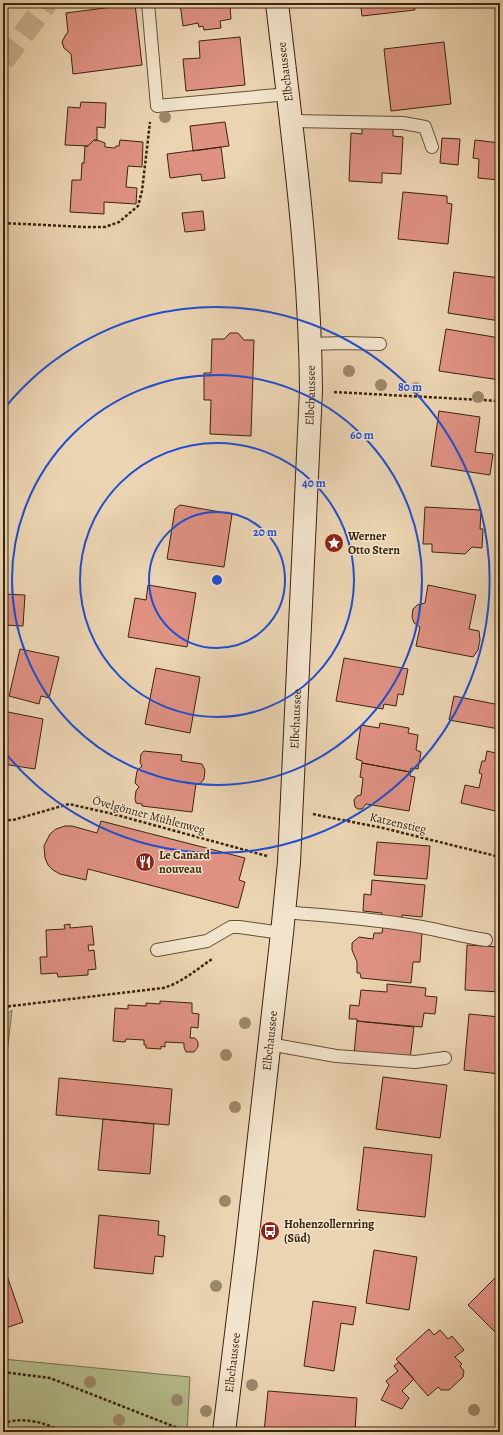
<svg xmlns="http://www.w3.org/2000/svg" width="503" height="1435" font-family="Alegreya,serif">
	<rect width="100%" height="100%" fill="#ebd4b1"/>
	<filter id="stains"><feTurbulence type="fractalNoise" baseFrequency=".005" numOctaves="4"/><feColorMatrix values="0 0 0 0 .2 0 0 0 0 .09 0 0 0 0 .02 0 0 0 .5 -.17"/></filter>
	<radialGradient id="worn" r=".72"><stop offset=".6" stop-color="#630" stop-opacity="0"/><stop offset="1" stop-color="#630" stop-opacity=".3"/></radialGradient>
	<!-- green -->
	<path fill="#b5bd8d" stroke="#78704e" d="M12,1010L3,1089V1017Z
		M3,1359L190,1377L187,1432H3Z"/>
	<!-- building -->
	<path fill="#df9182" stroke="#3a240f" d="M180,3H231V5L230,6L231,19L220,21L221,28L204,30L203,26L199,27L198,23L183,26Z
		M358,3H414L415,10L362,16L361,7H358Z
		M135,4L142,65L73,74L71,54L64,48L62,42L65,36L68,32L66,13Z
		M240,37L245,85L186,91L183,59L200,58L199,41Z
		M444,42L451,104L391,111L384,49Z
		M81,102L106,103L105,128L97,127V140H94L88,146L65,145L68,107L80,108Z
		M225,122L229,146L193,151L190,126Z
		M362,127L393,129V136L403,137L401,174L382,173V183L349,181L351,133L362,134Z
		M442,138L460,139L458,165L440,163Z
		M94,140L100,141L105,143V147L115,148L116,146H119L120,140L143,142L142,167L128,166L126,187L137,188L136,204L104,202V214L70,212L72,180H81L82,163H84L85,146H88Z
		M475,140L500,143V180L478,178L479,159L473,158Z
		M221,147L225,178L202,181L201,174L170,178L167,154Z
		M403,192L447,196V203L452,204L448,244L398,239Z
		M203,211L205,230L185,232L182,213Z
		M454,272L500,278V321L448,313Z
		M446,329L500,338V380L439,371Z
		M230,333H238L244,340H254L251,436L210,434L211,400H204V373H211L212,339H224Z
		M439,411L480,417L475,452L493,454L490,475L431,466Z
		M180,505L232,514L224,567L167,559L175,509Z
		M425,507L481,510L480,529H483L482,548L472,547L465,554L432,552V544H423Z
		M148,585L196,593L187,647L128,637L135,598L146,600Z
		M428,585L476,595L469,629L479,631L480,640L478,650L473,657L416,646L420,627L414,623L412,617L413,609L417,605L425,603Z
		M3,594L25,595L23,626L3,625Z
		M20,649L59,657L49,698L41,696L39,704L9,696Z
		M344,658L408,669L403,695L398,694L396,706L384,704L383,709L336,701Z
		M156,668L200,677L190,733L145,724Z
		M454,696L500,705L499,729L449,720Z
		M3,711L43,719L35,769L3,764Z
		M380,723L409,728L408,733L418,735L416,750L421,752L418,769L411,768L410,772L362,763V761L356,759L361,725L379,728Z
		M144,751L182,755L181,761L202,764L205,770L204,779L200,784H196L192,812L142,806V804L136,803L135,799L136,791L139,787L135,783L137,771L142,766L140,762L141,754Z
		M487,751L500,754V752V812L461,803L465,785L479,788L482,774L479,773L482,761H485Z
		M362,763L410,772V776L415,777L409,811L366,804L362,809H358L355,807L354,800L357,796L361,795L363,778L360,777Z
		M101,821L245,858L239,880L245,882L238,908L88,869L86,880L60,874L53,870L48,865L45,858L44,846L50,834L56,829L65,826H72L97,833Z
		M377,842L430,846L427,879L374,875Z
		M372,880L425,885L422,917L402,915V920L382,919V913L363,911L364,894L371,895Z
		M70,924V928L92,926L94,945H88L89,951L94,950L96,969L88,970V975L58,977L57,973L41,974L40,957H47L46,930L65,929L64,925Z
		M383,926L422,933L420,962H413L411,983L361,978L360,973H357V962L352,950V943L359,937L373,939L374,933H382Z
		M467,945L500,947V992L465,990Z
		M387,984L426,988L425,996L437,997L435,1014L424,1013L422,1027L357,1021V1019H349L350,1005L359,1006L361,990L387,992Z
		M160,1001L192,1003V1013L199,1014L198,1028L191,1027L190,1038H195L198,1042V1047L194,1052H186L184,1047V1043L165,1042V1047L161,1046V1049L146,1048V1045H144V1040L126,1039L125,1042L113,1041L115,1008L128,1009V1005L146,1006V1003L160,1004Z
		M469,1014L500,1017V1074L464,1070Z
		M357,1021L414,1027L410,1059L354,1055Z
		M383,1077L447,1085L440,1138L376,1129Z
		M59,1078L172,1089L169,1125L56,1115Z
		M103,1119L154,1124L150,1174L98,1170Z
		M364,1147L432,1155L425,1217L357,1210Z
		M99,1215L159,1221L158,1235L165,1236L163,1257L155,1256L153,1274L94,1268Z
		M374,1250L417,1257L409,1310L366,1303Z
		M3,1264L23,1322L3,1329Z
		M499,1274L500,1275V1337L468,1305Z
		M313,1301L356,1307L353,1325L341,1323L334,1371L304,1366Z
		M429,1329L434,1335L440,1330L448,1339L452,1336L464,1350L455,1357L462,1364L460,1366L464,1371L463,1377L449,1390H441L438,1387L428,1396L396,1359Z
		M399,1362L414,1379L402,1391L409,1398L402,1409L381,1400L389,1385L386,1381L398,1371L394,1366Z
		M268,1391L357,1398L355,1432H264Z"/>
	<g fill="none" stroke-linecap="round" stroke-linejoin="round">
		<!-- motorway-tunnel -->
		<path stroke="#c8b191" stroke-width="22" stroke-dasharray="22 11" stroke-linecap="butt" d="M3,61L47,3"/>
		<!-- service casing -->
		<g stroke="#665038" stroke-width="14">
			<path id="service" d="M148,3L157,106L288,94
				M291,121L403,123L425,127L432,147
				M311,344L343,343L380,344
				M284,912C330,916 377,919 422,927C443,931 464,937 486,940
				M157,950L207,941L231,927H239L282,933
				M269,1044L336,1056L415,1062L445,1058"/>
		</g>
		<!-- secondary casing -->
		<g stroke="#3a240f" stroke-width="24">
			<g id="secondary">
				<path id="s1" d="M224,1432L246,1252L282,933L289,862L311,390C310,260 292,132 277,3"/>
			</g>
		</g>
		<!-- path -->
		<path stroke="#3a240f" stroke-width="2.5" stroke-dasharray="3 2" stroke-linecap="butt" d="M3,223L85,227H105L119,222L138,206L142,191L150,122
			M334,392L500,401
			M313,814L322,816L383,828L500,857
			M3,820H13L69,804L113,814L267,856
			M3,1007L163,988C181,983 196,970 212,959
			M3,1372L50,1378L188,1432
			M3,1424C18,1416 48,1422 61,1432"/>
		<!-- service -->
		<use href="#service" stroke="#f2e3cc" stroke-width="12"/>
		<!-- secondary -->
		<use href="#secondary" stroke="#f2e3cc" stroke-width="22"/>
	</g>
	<!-- trees -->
	<g fill="#9b8869">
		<circle cx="165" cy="117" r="6"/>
		<circle cx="349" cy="371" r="6"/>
		<circle cx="381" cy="385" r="6"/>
		<circle cx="416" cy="388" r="6"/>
		<circle cx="478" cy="397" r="6"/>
		<circle cx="245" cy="1023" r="6"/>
		<circle cx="226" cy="1055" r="6"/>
		<circle cx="235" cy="1107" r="6"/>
		<circle cx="225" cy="1201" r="6"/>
		<circle cx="216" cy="1286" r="6"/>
		<circle cx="90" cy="1382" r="6"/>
		<circle cx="252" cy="1385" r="6"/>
		<circle cx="177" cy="1400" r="6"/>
		<circle cx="474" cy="1410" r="6"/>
		<circle cx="206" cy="1411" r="6"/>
		<circle cx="119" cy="1420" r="6"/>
	</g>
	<!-- distance rings -->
	<g fill="none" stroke="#1d4ed8" stroke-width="2">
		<circle cx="217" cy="580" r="68"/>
		<circle cx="217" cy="580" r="137"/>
		<circle cx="217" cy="580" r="205"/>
		<path d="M3 410A273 273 0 1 1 3 750"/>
	</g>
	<!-- icons -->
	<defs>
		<g id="sight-disc" transform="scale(1)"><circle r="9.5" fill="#8f2418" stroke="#f2e3cc"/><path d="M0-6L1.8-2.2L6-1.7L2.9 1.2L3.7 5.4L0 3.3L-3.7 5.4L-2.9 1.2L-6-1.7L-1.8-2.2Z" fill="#fff"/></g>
		<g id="restaurant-disc" transform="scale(1)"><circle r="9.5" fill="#8f2418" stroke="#f2e3cc"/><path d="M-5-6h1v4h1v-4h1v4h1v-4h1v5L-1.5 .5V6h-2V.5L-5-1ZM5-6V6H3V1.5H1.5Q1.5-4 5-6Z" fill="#fff"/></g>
		<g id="bus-disc" transform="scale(1)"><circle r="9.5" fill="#8f2418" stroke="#f2e3cc"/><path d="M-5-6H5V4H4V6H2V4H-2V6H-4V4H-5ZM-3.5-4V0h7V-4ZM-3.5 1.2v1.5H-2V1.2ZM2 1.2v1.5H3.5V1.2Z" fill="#fff"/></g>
	</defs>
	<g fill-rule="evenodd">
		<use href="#sight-disc" x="334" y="543"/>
		<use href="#restaurant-disc" x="145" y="862"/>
		<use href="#bus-disc" x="270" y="1231"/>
	</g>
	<g text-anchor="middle" stroke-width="3" stroke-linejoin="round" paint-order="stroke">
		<!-- street labels -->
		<g font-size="12" fill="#3a240f" stroke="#f2e3cc">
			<text transform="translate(285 72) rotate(-97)" y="4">Elbchaussee</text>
			<text dy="4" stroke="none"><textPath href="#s1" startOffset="1041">Elbchaussee</textPath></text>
			<text dy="4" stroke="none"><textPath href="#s1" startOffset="717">Elbchaussee</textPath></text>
			<text transform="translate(149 815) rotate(15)" y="4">Övelgönner Mühlenweg</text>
			<text transform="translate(398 823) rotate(13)" y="4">Katzenstieg</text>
			<text dy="4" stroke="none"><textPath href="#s1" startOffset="394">Elbchaussee</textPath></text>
			<text dy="4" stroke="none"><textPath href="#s1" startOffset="70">Elbchaussee</textPath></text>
		</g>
		<!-- poi labels -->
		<g font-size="12" font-weight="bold" fill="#3a240f" stroke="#f2e3cc" text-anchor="start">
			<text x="348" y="540">Werner<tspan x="348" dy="14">Otto Stern</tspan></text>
			<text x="159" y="859">Le Canard<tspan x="159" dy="14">nouveau</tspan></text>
			<text x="284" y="1228">Hohenzollernring<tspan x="284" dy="14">(Süd)</tspan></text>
		</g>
	</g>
	<circle cx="217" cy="580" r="6" fill="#1d4ed8" stroke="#f2e3cc" stroke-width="2"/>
	<g font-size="12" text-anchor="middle" font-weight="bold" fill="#1d4ed8" stroke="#f2e3cc" stroke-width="3" stroke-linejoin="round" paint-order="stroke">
		<text x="410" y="391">80 m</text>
		<text x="362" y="439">60 m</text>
		<text x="314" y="487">40 m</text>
		<text x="265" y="536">20 m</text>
	</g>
	<!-- margin -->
	<rect width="503" height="1435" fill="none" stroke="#ebd4b1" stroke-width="16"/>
	<rect x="4" y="4" width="495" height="1427" fill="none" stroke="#3a240f" stroke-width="2"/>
	<rect x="8" y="8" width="487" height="1419" fill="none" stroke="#3a240f"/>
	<rect width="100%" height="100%" filter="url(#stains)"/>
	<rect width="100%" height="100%" fill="url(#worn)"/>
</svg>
